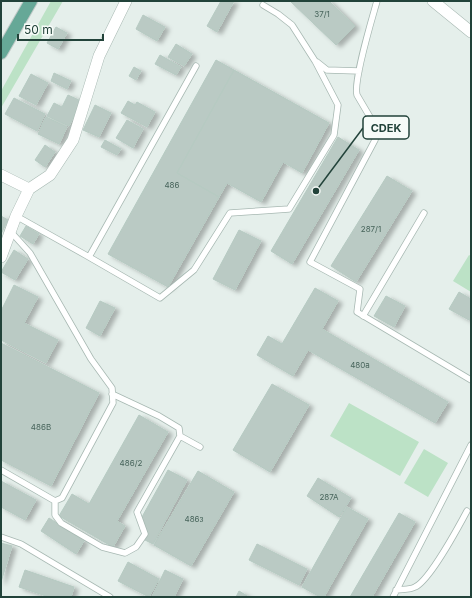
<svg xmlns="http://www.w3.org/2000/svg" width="472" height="598" font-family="Inter,sans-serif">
	<defs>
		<filter id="shadow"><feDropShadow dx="4.5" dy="2.5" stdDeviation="2" flood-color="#0004"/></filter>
	</defs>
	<rect width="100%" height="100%" fill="#e5efeb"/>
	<!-- green -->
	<path fill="#bce2c6" d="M51,1H63L1,108V91Z
		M469,255L471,256V292L453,281Z
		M349,403L419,442L400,476L330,436Z
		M424,449L448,463L428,497L404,483Z"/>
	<!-- building -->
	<path fill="#bacac4" stroke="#b6cac2" filter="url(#shadow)" d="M221,1H234L217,32L207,26Z
		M290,1H329L355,26L336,45Z
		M143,15L165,27L157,41L136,29Z
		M56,27L67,33L58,49L47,43Z
		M176,44L192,54L184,66L168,57Z
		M160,55L181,67L176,75L155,64Z
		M216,60L234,70L177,173L219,197L168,287L108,254Z
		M134,67L141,71L136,80L129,76Z
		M234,70L329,123L302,173L283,162L261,202L227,183L219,197L177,173Z
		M54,73L71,81L67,89L51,81Z
		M31,74L48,83L36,105L19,96Z
		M68,95L81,101L69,126L47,116L54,103L62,107Z
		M14,98L45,114L37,131L5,114Z
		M128,101L135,105L137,102L155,112L147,127L121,113Z
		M95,105L111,113L99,137L83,130Z
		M46,117L67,127L59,144L38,134Z
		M127,120L143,129L133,148L116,138Z
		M338,137L359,150L292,264L271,251Z
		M105,140L121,149L117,155L101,147Z
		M45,145L55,152L45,167L35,160Z
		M387,176L412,191L356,282L331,266Z
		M1,216L8,220L1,234Z
		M26,226L39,234L33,244L20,236Z
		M239,230L261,241L235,290L213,279Z
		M14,250L28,259L15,280L1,272Z
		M14,285L38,297L24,323L58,340L46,363L1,340V311Z
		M315,288L338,301L322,329L448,402L435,423L308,350L293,376L257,355L268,336L282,344Z
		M459,292L471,299V317L469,320L449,309Z
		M386,296L405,306L394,327L374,316Z
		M100,301L115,308L100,336L86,328Z
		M1,343L99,393L51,486L1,460Z
		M272,384L309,405L270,472L233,450Z
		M139,415L168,432L117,521L125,526L113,547L59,516L72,494L89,504Z
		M168,470L187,480L153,544L145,540L147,536L142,517Z
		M198,471L234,492L191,566L154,545Z
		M318,478L351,498L339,517L307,496Z
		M1,481L36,500L25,520L1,507Z
		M347,507L368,519L324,597H320L302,587Z
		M399,513L415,522L372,597H350Z
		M49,518L84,541L76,554L41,531Z
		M1,543L12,546L1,582Z
		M257,544L307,569L299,585L249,560Z
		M128,562L159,579L149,597L118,581Z
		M25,570L74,587L71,597H49L19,587Z
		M165,570L183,579L174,597H152Z
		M239,591L249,597H236Z"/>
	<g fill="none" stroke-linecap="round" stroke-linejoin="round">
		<!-- service casing -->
		<g stroke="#a7b8b2" stroke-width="7">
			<path id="service" d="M377,1C372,19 353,81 357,95L377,129L375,140L310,262L360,289L357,312L471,380
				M317,62L327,70L359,71
				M16,216L89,257L196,66
				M89,257L160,298L194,270L230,213L289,209L334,135L338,105L315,61L292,25L278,14L263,5
				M363,316L424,213
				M180,436L200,447
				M1,470L55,501L62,498L113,403L112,388L91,359L30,253L11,232
				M55,501V515L61,523L102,547L125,553L136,547L145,534L137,512L180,436L179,428L159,416L112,394
				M1,537L21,544L110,597
				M396,590C402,589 410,590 415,587C429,581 459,526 467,511
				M393,597L471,445"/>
		</g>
		<!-- minor casing -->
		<g stroke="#a7b8b2" stroke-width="12">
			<path id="minor" d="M433,1L471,32
				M1,175L29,189
				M1,257L16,216L29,189L50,175L73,140L99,56L126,1"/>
		</g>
		<!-- primary casing -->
		<g stroke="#c1cac8" stroke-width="14">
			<path id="primary" d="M1,53L31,1"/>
		</g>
		<!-- service -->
		<use href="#service" stroke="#fff" stroke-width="5.5"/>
		<!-- minor -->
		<use href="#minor" stroke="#fff" stroke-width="11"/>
		<!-- primary -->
		<use href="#primary" stroke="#66a897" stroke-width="12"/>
	</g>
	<g text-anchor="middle" stroke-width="3.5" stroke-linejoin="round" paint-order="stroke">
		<!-- number labels -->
		<g font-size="8" fill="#48655c">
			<text x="322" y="17">37/1</text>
			<text x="172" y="188">486</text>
			<text x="371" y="232">287/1</text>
			<text x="360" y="368">480а</text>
			<text x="41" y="430">486В</text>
			<text x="131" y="466">486/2</text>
			<text x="329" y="500">287А</text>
			<text x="194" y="522">486з</text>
		</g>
	</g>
	<!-- callouts -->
	<path fill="none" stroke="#22433a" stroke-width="1.5" d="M316 191L363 128"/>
	<circle fill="#22433a" stroke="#f6fbf8" stroke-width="1.5" cx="316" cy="191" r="4"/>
	<rect fill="#f6fbf8" stroke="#22433a" stroke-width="1.5" x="363" y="116" width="46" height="23" rx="4"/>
	<g font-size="11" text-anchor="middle" font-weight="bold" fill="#22433a">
		<text x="386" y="132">CDEK</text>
	</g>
	<!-- border -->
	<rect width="472" height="598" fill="none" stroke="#22433a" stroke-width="4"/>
	<!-- scale -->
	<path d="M18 34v6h85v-6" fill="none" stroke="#22433a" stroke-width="2"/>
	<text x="24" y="34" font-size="12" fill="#22433a" stroke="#f6fbf8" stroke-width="3" paint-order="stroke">50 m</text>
</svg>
